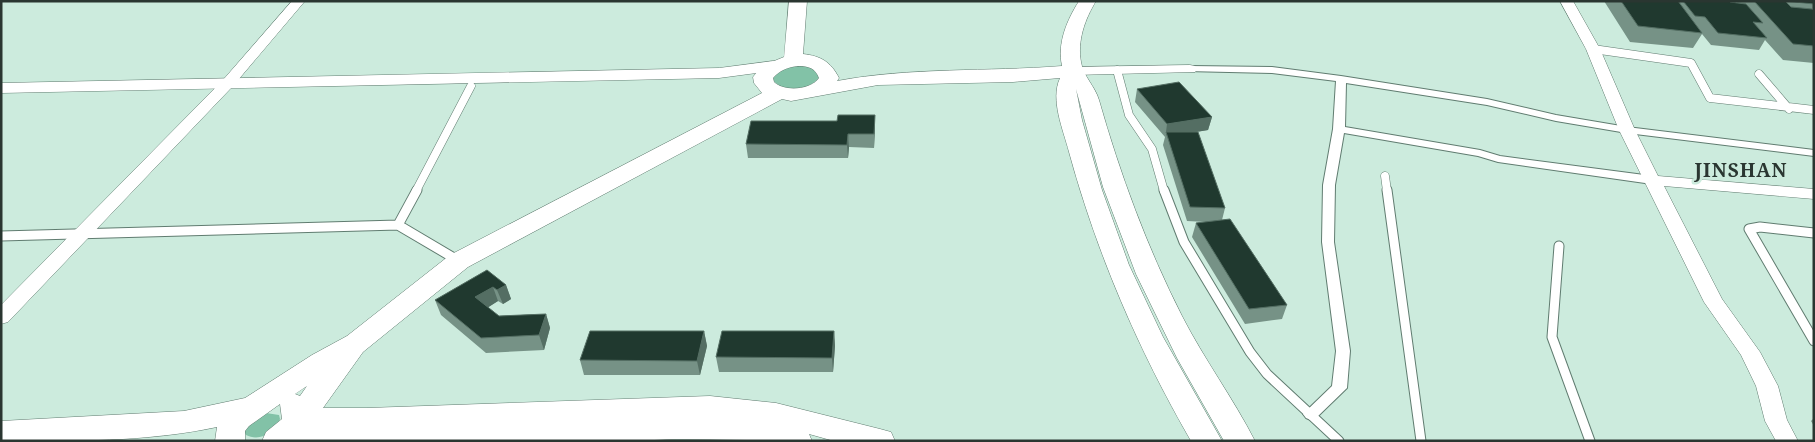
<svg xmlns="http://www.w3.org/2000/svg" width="1815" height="442" font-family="'Noto Serif',serif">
	<rect width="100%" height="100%" fill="#ccebdd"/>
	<!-- green -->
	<path fill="#82c2a7" d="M794,64L813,67L820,76C811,90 785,95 773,80L774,73Z
		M266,413L279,415L280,419C276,433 259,442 246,435L244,431L246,425Z"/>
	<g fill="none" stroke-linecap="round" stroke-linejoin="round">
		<!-- service-far1 casing -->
		<g stroke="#607c70" stroke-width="9">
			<path id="service-far1" d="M1593,49L1691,63L1710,98L1814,110
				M1117,70L1129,115L1152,149L1164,191
				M1759,74L1789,109
				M1385,176L1387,191
				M416,191L471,86"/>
		</g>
		<!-- service casing -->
		<g stroke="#607c70" stroke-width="11">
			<path id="service" d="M1164,190L1184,242L1250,352L1267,374L1339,441
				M1387,190L1421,441
				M398,225L417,190
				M1814,233L1760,227L1749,229L1814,341
				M1,236L398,225L459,261
				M1559,246L1552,337L1590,441"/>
		</g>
		<!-- pedestrian casing -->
		<g stroke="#607c70" stroke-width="2">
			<path id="pedestrian" d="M1190,66L1272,67L1341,76L1487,99L1556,115L1627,127L1814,150V156L1627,133L1556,121L1487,105L1346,83L1345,127L1480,150L1500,156L1652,176L1658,180L1652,184L1498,162L1478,156L1344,133L1335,185L1334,242L1350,351L1347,388L1316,418L1311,420L1306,418L1303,414L1332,386L1336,351L1322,242L1323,185L1333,129L1336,81L1272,73L1186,71V67Z"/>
		</g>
		<!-- minor casing -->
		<g stroke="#607c70" stroke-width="1">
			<path id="minor" d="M292,1H305L233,86L8,322L1,324V305L223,80Z
				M1560,1H1573L1600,49L1635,130L1658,176L1814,189V199L1664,186L1722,299L1760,352L1778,386L1787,420L1798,441H1776L1765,421L1756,386L1741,355L1704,302L1619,130L1586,49Z
				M1190,65L1195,66L1197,69L1195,72L1073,75L1066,71L1073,67Z"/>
		</g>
		<!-- tertiary casing -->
		<g stroke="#607c70" stroke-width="1">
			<path id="tertiary" d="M773,61L779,62L782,66L779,70L719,78L1,93V83L719,68Z"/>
		</g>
		<!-- secondary casing -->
		<g stroke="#607c70" stroke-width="1">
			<path id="secondary" d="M789,1H807L803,54C821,56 831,62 839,78L837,81C911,67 987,72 1062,66C1057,43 1067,20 1079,1H1096C1085,19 1077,41 1081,62C1083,76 1095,86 1099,100C1120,174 1147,247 1182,316C1204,359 1233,398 1255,441H1224L1177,358L1136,274L1103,187L1076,89L1082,120L1102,190L1129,265L1163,337L1222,441H1191C1138,349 1097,254 1069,152C1063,129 1050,100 1060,78L1013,82L878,85L791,101L782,99L468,267L363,352L323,408H367L710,396L776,403L880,429L891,432L895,441H834L809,434L812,441L676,439L632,441H262L266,432L282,419L280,404L249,426L245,431V441H215L217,427C147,442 73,441 1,441V421L184,411L245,398L312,355L347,336L450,255L762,93L754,83L753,77L762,66L784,57ZM798,66C809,66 815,68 819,78C811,90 784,92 774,82L773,78C780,70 788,67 798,66ZM307,386L300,396L295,394Z"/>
		</g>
		<!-- service-far1 -->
		<use href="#service-far1" stroke="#fff" stroke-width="8"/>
		<!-- service -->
		<use href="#service" stroke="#fff" stroke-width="9"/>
		<!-- pedestrian -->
		<use href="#pedestrian" fill="#fff" fill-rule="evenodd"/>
		<!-- minor -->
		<use href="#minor" fill="#fff" fill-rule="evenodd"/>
		<!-- tertiary -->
		<use href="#tertiary" fill="#fff" fill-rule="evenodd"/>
		<!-- secondary -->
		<use href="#secondary" fill="#fff" fill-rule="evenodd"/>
	</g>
	<!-- wall -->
	<path fill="#769286" d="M1604,1H1729L1730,2L1737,3L1738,1H1814V63L1783,60L1765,40L1759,50L1711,45L1702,34L1693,48L1630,42Z
		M1137,89L1212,117L1208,130L1195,132L1225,208L1222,220L1287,305L1282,319L1245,324L1192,237L1196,223L1206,222L1187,221L1163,145L1165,137L1135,102Z
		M875,115L874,148L849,147L848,158H748L746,144L837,121Z
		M487,270L506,285L511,299L503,304L498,301L488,307L499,316L546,314L550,328L544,350L486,353L441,315L435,300Z
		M704,331L707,346L700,375H584L580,360Z
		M834,331L835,346L833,372H719L716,357Z
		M1814,418V426L1811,421Z"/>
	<!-- shaded-wall -->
	<path fill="#546e63" d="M875,115V128L874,148V134Z
		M1212,117L1208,130L1167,137L1166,132L1167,124Z
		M848,134L849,147L848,158L847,145Z
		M506,285L511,299L503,304L497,290Z
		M493,287L498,301L481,312L475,297Z
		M546,314L550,328L544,350L539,335Z
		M704,331L707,346L700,375L697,361Z
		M834,331L835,346L833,372L832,358Z"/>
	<!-- building -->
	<path fill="#20392f" stroke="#546e63" d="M1621,1H1678L1702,33L1638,26Z
		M1683,1H1729L1730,2L1746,4L1763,23L1753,22L1767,38L1718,33L1705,17L1695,16Z
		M1754,1H1814V4L1785,1L1791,7L1812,9L1814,11V46L1793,44Z
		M1179,82L1212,117L1167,124L1137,89Z
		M838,115H875L874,134H848L847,145L746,144L751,121H837Z
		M1166,132H1198L1225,208L1190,207Z
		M1230,219L1287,305L1249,309L1196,223Z
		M487,270L506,285L497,290L493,287L475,297L499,316L546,314L539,335L481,338L435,300Z
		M590,331H704L697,361L580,360Z
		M722,331H834L832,358L716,357Z"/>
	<g text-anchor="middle" stroke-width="5" stroke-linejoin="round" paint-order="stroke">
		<!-- district labels -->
		<g font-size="19" font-weight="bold" letter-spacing="1" fill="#2a3631" stroke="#ccebdd">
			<text x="1741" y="177">JINSHAN</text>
		</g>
	</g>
	<!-- border -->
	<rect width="1815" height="442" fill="none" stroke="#2a3631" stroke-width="5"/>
</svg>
